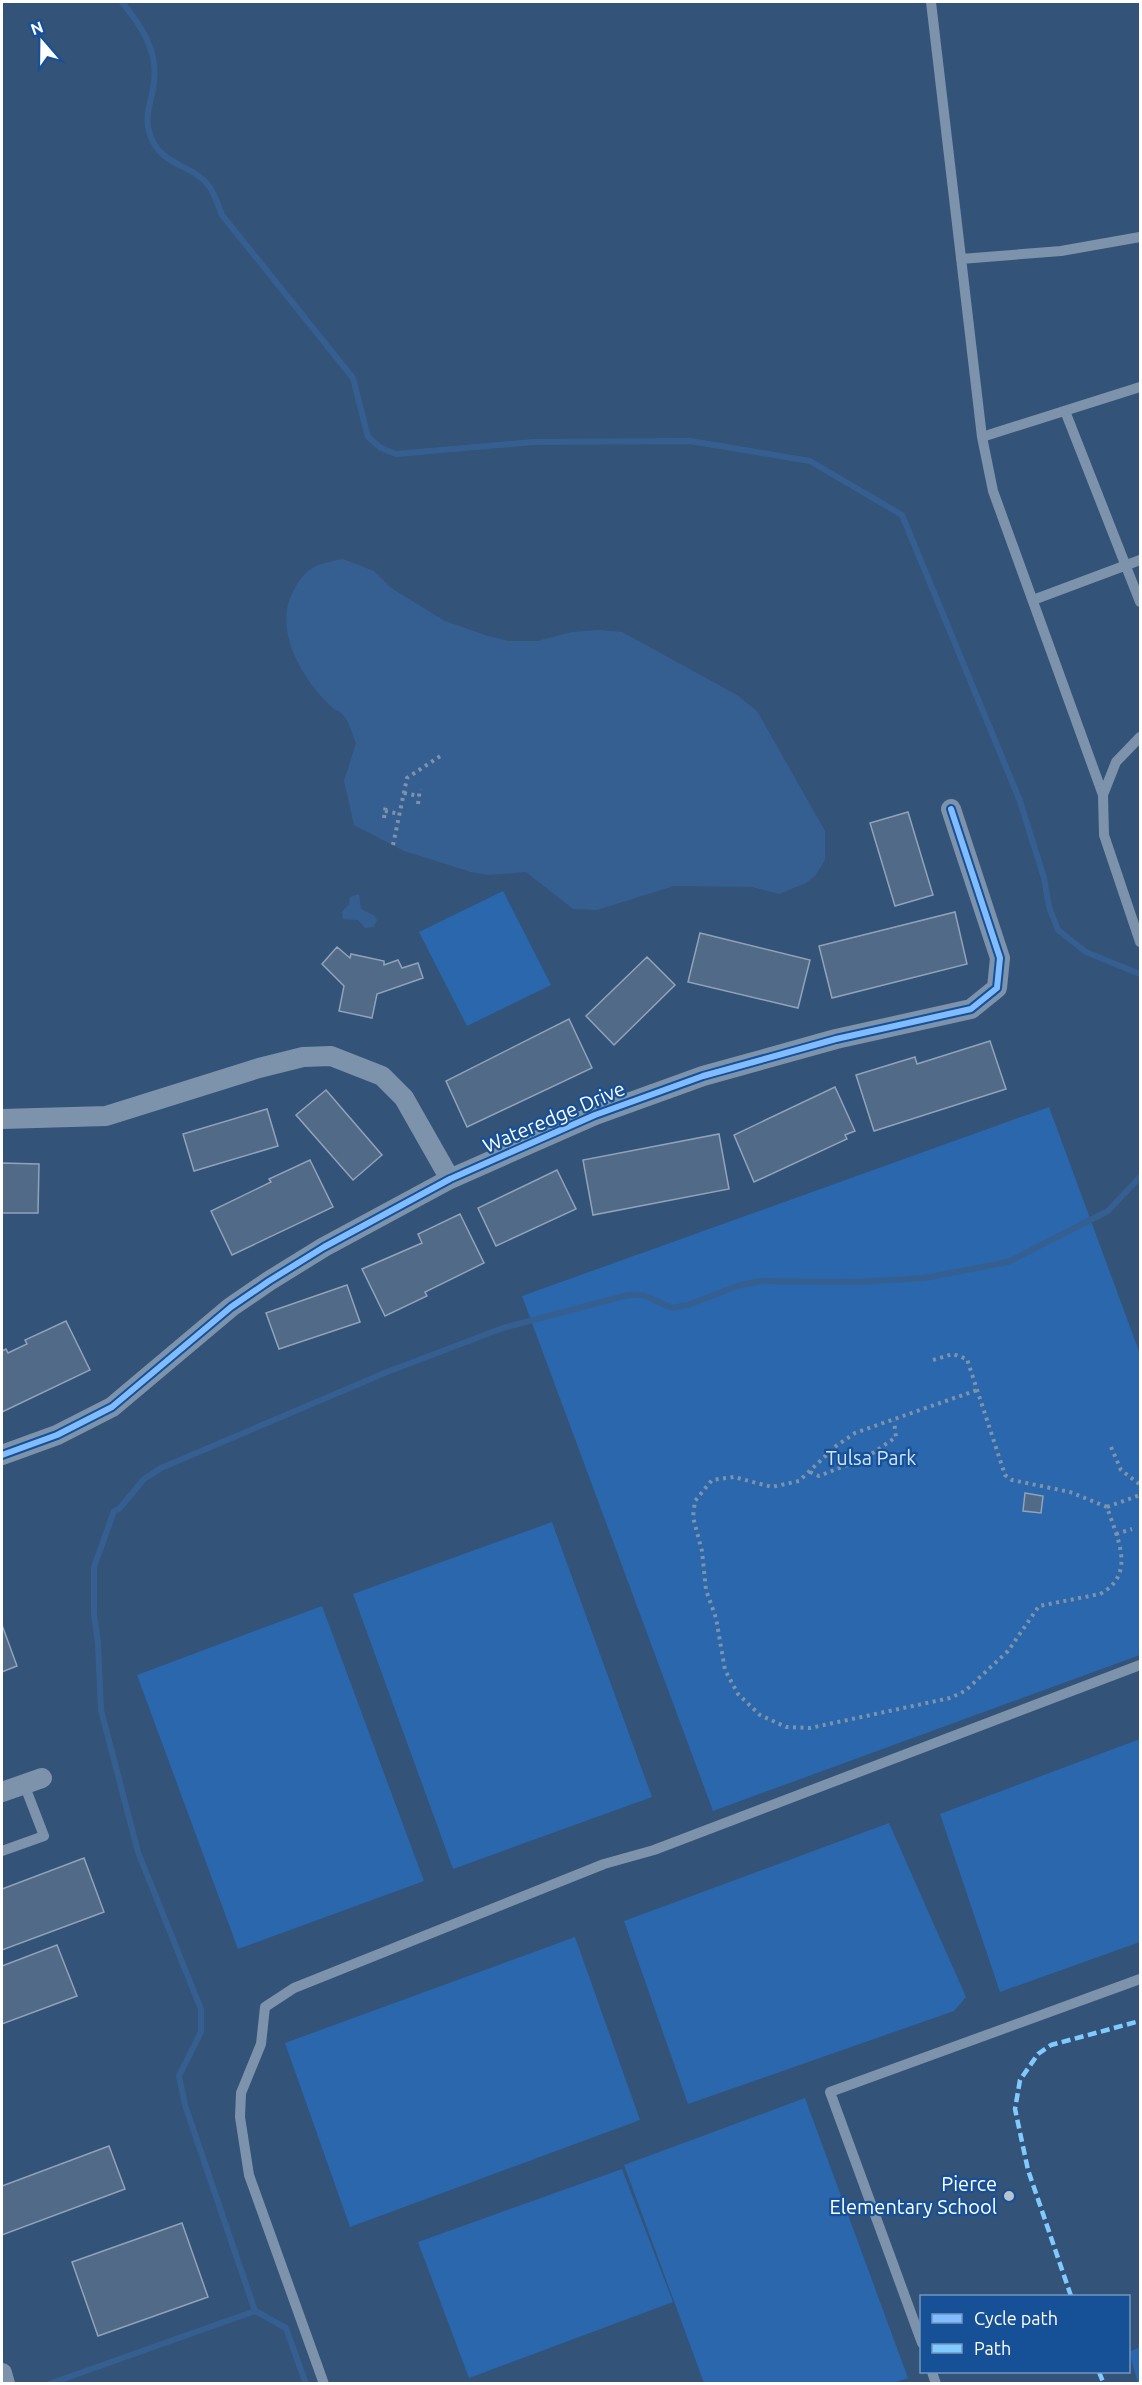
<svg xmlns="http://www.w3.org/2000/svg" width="1142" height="2385" font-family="Ubuntu,sans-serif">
	<rect width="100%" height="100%" fill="#335379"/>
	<!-- green -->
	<path fill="#2a67ad" d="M503,891L551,985L467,1026L419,932Z
		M1049,1107L1140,1354V1655L713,1811L522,1296Z
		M552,1522L652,1797L453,1869L353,1594Z
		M322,1606L424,1881L238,1949L137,1675Z
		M1140,1739V1942L1000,1992L940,1814Z
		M889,1823L966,1997L954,2011L688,2104L624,1921Z
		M575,1937L640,2120L350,2227L285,2043Z
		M805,2098L908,2378L890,2384L704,2383L624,2165Z
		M622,2169L673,2302L469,2378L418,2242Z
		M1140,2347V2383H1138L1129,2352Z"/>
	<!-- water -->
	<path fill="#365f91" d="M343,559L374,571L391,588L445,621L488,636L508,641H537L572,632L599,630L622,632L737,695L757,711L825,831V860L815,876L806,883L779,894L752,887L674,886L597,910L573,909L526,872L487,875L471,872L404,851L354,825L344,781L356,743C352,734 349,720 342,714C340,711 337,711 334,709C304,683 272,630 293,592C306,566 317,564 343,559Z
		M359,894L361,909L375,916L377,920L374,927L365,928L358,920L343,919L342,912L349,904L350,897Z"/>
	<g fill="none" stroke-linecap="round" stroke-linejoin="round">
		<!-- stream -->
		<path stroke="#365f91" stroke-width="6" d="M122,2C140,24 158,50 154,81C153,97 144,115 149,131C158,167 192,163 209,186C215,194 218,206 222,215L353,378L368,437L381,448L396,454L533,442L690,441L810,461L902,515L1020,801L1044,878L1049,907L1058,930L1086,952L1140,974
			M49,2384L255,2311
			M306,2384L286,2328L255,2311L185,2105L179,2076L201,2032V2009L138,1852L101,1710L98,1643L94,1614V1567L114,1511L119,1509L144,1479L161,1468L387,1372L503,1328L628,1295H643L672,1308L688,1305L737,1286L760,1281L854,1282L925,1278L1008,1262L1108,1211L1140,1177"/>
	</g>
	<!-- building -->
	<path fill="#506a88" stroke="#91a3b9" stroke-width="1.5" d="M908,812L933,895L895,906L870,823Z
		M955,912L967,964L832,998L819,946Z
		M700,933L810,960L798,1008L688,982Z
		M337,947L350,958L351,954L384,961V965L398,960L402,968L418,963L423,978L377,994L372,1018L339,1011L344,986L322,964Z
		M647,957L675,985L614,1045L586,1016Z
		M569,1019L592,1068L467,1127L446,1081Z
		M990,1041L1006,1089L874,1131L856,1075L915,1057L917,1064Z
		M835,1087L855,1131L845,1135L847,1139L754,1182L734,1135Z
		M326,1090L382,1155L353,1180L296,1115Z
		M267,1109L278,1146L194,1171L183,1134Z
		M719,1134L729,1189L593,1215L583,1160Z
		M310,1160L333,1207L232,1255L211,1211L271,1182L269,1179Z
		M2,1163L39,1164L38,1213H2Z
		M557,1170L576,1209L496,1246L478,1208Z
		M460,1214L484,1263L425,1292L427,1296L385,1316L362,1269L422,1243L418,1234Z
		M347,1285L360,1322L279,1349L266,1313Z
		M66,1321L90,1370L2,1412V1351L6,1349L8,1353L27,1344L25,1340Z
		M1025,1493L1043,1496L1041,1513L1023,1511Z
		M2,1625L17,1666L2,1672Z
		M84,1858L104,1912L2,1950V1889Z
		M57,1945L77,1996L2,2024V1966Z
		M109,2146L125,2189L2,2235V2186Z
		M182,2223L208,2297L98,2336L72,2262Z"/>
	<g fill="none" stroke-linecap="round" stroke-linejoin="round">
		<!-- path -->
		<path stroke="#7d93ab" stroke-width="4" stroke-dasharray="3 4.5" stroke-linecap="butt" d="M404,793L419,796
			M418,804L420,789
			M385,811L400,814
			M384,818L386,804
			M393,845L407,778L442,755
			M933,1360L953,1354L967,1359L1005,1475L1012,1480L1070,1492L1107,1507C1117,1538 1137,1574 1100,1594L1039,1606L1008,1651L965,1691L950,1698L810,1728L786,1727L760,1715L738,1694L725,1670L716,1618L706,1590L702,1551L693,1517L695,1501L712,1480L734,1477L772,1487L799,1481L836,1446L855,1433L977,1390
			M1111,1447L1121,1470L1138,1483L1140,1488
			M810,1472L819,1476L867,1457L896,1437L894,1421
			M1107,1507L1140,1495
			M1116,1534L1132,1529"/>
		<!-- service -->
		<path stroke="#7d93ab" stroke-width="10" d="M931,2L982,437L993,491L1103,795L1104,835L1140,942
			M961,259L1061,251L1140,237
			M1065,411L1140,602
			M982,437L1140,387
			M1033,600L1140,560
			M1103,795L1116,762L1140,737
			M2,1851L44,1836L24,1784
			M922,2343L830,2092L1140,1979
			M932,2372L936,2384
			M324,2384L249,2175L240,2117L241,2093L261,2044L265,2007L294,1988L604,1864L654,1850L1140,1665"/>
		<!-- minor -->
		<path stroke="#7d93ab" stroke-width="20" d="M2,1119L106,1116L259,1068L303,1057L331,1056L382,1076L404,1098L450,1179
			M2,1455L57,1435L112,1407L231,1307L269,1281L324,1247L450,1179L595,1115L703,1076L836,1039L971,1009L997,988L1000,958L951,809
			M2,1792L42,1778
			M2,2373L5,2384"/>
		<!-- quiet -->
		<path stroke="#80caff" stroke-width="4.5" stroke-dasharray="9 4.5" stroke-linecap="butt" d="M1071,2296L1028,2170L1015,2109L1020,2080L1038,2054L1051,2045L1140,2021
			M1099,2372L1104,2384"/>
		<!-- cycleway casing -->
		<g stroke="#165096" stroke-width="10">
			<path id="cycleway" d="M2,1455L57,1435L112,1407L231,1307L269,1281L324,1247L450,1179L595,1115L703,1076L836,1039L971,1009L997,988L1000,958L951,809"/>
		</g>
		<!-- cycleway -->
		<use href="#cycleway" stroke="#80bcff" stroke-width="6"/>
	</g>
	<!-- markers -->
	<circle fill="#b8c3d0" stroke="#165096" stroke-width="2" cx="1009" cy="2196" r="6"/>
	<g text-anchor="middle" stroke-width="4.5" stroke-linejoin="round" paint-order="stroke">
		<!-- street labels -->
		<g font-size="20" fill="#fff" stroke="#165096">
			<text transform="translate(554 1117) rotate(-23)" y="7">Wateredge Drive</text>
		</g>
		<!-- park labels -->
		<g font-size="20" fill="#cfe4fc" stroke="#165096">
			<text x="871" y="1465">Tulsa Park</text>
		</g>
		<!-- poi labels -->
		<g font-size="20" fill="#fff" stroke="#165096" text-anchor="end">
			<text x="997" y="2191">Pierce<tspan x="997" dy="23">Elementary School</tspan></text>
		</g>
	</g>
	<!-- border -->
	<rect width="1142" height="2385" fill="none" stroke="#ffffff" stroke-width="6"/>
	<!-- legend -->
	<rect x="920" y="2295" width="210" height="78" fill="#165096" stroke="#7396c0" stroke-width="1.5"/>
	<rect x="932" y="2314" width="30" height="9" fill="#80bcff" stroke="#7396c0" stroke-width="1.5"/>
	<text x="974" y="2325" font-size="18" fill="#ffffff">Cycle path</text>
	<rect x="932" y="2344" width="30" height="9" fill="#80caff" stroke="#7396c0" stroke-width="1.5"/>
	<text x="974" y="2355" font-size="18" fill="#ffffff">Path</text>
	<!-- north arrow -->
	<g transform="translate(42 42) rotate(340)" stroke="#165096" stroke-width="4.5" paint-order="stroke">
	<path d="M0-4.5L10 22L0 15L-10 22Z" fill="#ffffff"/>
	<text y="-9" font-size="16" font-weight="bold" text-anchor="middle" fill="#ffffff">N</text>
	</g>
</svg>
